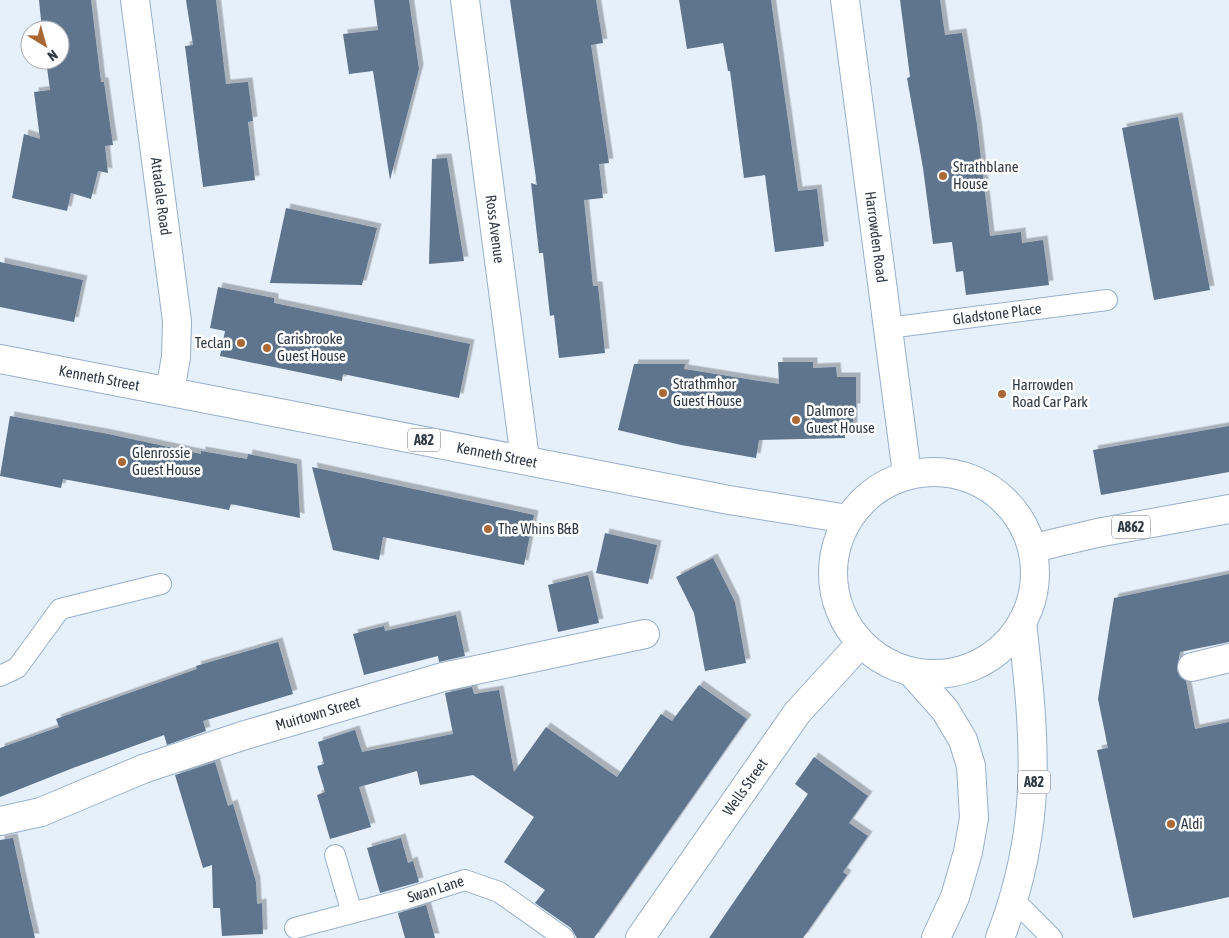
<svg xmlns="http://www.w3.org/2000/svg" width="1229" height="938" font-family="'Asap Condensed',sans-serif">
	<defs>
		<filter id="shadow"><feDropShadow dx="4.5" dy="-4.5" stdDeviation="0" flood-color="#0004"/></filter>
	</defs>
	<rect width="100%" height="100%" fill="#e6f0fb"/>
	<!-- building -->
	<path fill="#5f748d" filter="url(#shadow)" d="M39,0H91L101,82H104L113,145L105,146L108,173L98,171L91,199L71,193L67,211L12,198L24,134L40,139L34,92L50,90L46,60H60V30H42Z
		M186,0H216L226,84L248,82L253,121L248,122L255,180L203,187L185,46L193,45Z
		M374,0H409L419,69L390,180L373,71L349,74L343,34L378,30Z
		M510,0H596L603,43L591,45L609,163L599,164L603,198L584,200L593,286H598L605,353L559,358L554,315L550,316L543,253H539L531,183L537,185Z
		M679,0H771L798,191L817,189L824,246L775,252L765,175L744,178L730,71H728L723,43L687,49Z
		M900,0H940L945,35L962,33L977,125L990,236L1021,232L1022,243L1043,240L1049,285L966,295L963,271L956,272L952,242L933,244L923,168L907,78L910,77Z
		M1178,117L1210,290L1154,300L1122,128Z
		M447,158L464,261L429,264L432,159Z
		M286,208L377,228L362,285L270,283Z
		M0,262L83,280L74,322L0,307Z
		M218,287L274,298V303L470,344L459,398L343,374L342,381L220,356L225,331L210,328Z
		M778,362H813V368L836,367L837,377H856V408H853V428H845V438L759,440L756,458L681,445L618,430L634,364H685L684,369L779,384Z
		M10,416L108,434L201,454V451L247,459L248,454L297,464L300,518L231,504L229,510L63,479L61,488L0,476Z
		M1229,426V472L1101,495L1093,450Z
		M312,467L534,515L524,565L383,537L379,560L333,550Z
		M605,533L657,545L648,584L596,573Z
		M713,558L735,602L746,663L705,671L694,613L676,577Z
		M1229,574V642L1180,652L1177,670L1180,677L1186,681L1195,729L1229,722V897L1133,918L1097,750L1108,748L1098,699L1114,598Z
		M588,575L599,623L558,632L548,585Z
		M456,615L465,656L439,662L438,656L364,675L353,634L384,626L385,631Z
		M278,642L293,694L203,721L206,731L167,745L164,735L73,768L0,797V748L59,727L56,719L197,669L196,666Z
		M699,685L747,719L594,938H577L571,928L535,903L545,890L504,862L534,817L473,775L420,785L417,771L359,787L371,827L330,839L317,795L325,792L317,766L324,764L318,742L355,730L362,752L453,734L445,693L472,687L474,694L499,690L514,772L546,727L617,777L661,714L672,721Z
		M814,757L868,796L849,823L868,836L843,872L847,875L803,938H709L808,794L795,784Z
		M215,762L228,806L233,804L256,882L257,904L262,903L263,934L222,936L220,908H213L212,865L203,868L175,775Z
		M13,838L29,912L35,938H0V840Z
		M401,838L408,863L413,861L419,882L380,893L367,848Z
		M426,905L435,938H405L398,913Z"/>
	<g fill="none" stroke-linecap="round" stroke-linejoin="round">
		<!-- service casing -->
		<g stroke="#98afca" stroke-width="22">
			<g id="service">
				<path id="s1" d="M888,328L1107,300"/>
				<path d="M0,676L17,668L60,609L161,584"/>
				<path d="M335,855L352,913"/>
				<path d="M1015,901L1052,938"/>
				<path id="s2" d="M295,928L405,899L465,880L499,892L564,938"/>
			</g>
		</g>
		<!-- minor casing -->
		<g stroke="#98afca" stroke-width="30">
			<g id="minor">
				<path id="s3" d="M135,0L177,321L176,357L170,391"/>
				<path id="s4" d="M465,0L525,459"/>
				<path id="s5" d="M845,0L907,474"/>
				<path d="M1192,667L1229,658"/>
				<path id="s6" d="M0,821L41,812L143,769L242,736L443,677L645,634"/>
				<path id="s7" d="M640,938L797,713L860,644"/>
			</g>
		</g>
		<!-- primary casing -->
		<g stroke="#98afca" stroke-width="30">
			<path id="primary" d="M1034,548L1097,533L1229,509"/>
		</g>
		<!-- trunk casing -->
		<g stroke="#98afca" stroke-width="30">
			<g id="trunk">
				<path id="s8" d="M0,359L729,500L848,519"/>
				<circle cx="934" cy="573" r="101"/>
				<path d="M912,673L945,710L963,740L971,766L974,818L968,852L955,897L936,938"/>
				<path d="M1000,938C1044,825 1035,739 1022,622"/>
			</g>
		</g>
		<!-- service -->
		<use href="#service" stroke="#fff" stroke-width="20"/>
		<!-- minor -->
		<use href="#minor" stroke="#fff" stroke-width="28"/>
		<!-- primary -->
		<use href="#primary" stroke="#fff" stroke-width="28"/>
		<!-- trunk -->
		<use href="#trunk" stroke="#fff" stroke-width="28"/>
	</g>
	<!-- markers -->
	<g fill="#aa6834" stroke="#fff" stroke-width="2">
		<circle cx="943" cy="176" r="5"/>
		<circle cx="241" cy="343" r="5"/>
		<circle cx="267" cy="348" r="5"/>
		<circle cx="663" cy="393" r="5"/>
		<circle cx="1002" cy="394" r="5"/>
		<circle cx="796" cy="420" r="5"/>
		<circle cx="122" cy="462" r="5"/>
		<circle cx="488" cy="529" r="5"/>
		<circle cx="1171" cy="824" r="5"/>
	</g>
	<g text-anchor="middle" stroke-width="5" stroke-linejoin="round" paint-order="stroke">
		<!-- shield labels -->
		<g fill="#fff" stroke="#6e757d" stroke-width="1">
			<rect x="408" y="428.5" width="32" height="23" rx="4"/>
			<rect x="1112" y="515.5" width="38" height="23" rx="4"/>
			<rect x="1018" y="770.5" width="32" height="23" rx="4"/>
		</g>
		<g font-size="14" font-weight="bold" fill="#303a45">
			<text x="424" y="445">A82</text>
			<text x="1131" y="532">A862</text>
			<text x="1034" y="787">A82</text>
		</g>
		<!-- poi labels -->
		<g font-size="15" fill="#303a45" stroke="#fff" text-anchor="start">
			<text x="953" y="172">Strathblane<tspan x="953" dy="17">House</tspan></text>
			<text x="277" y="344">Carisbrooke<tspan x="277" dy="17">Guest House</tspan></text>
			<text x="231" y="348" text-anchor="end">Teclan</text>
			<text x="673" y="389">Strathmhor<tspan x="673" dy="17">Guest House</tspan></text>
			<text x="1012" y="390">Harrowden<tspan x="1012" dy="17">Road Car Park</tspan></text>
			<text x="806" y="416">Dalmore<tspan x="806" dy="17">Guest House</tspan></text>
			<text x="132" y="458">Glenrossie<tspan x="132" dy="17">Guest House</tspan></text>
			<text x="498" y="534">The Whins B&amp;B</text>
			<text x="1181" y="829">Aldi</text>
		</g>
		<!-- street labels -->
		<g font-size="15" fill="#303a45" stroke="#fff">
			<text dy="5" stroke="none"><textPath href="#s3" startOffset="198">Attadale Road</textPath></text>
			<text dy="5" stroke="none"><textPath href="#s4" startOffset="231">Ross Avenue</textPath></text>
			<text dy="5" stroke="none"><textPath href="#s5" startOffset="239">Harrowden Road</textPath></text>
			<text dy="5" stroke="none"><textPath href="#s1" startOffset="110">Gladstone Place</textPath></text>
			<text dy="5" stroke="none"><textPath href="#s8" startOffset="101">Kenneth Street</textPath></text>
			<text dy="5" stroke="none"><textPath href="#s8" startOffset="506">Kenneth Street</textPath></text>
			<text dy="5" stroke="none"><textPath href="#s6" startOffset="336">Muirtown Street</textPath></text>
			<text dy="5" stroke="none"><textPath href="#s7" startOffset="184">Wells Street</textPath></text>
			<text dy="5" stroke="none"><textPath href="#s2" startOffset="146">Swan Lane</textPath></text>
		</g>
	</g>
	<!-- north arrow -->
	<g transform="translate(45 45) rotate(143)"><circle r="24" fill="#ffffff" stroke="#acb0b5"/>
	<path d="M0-4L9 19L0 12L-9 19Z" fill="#aa6834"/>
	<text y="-8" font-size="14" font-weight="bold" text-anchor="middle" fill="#303a45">N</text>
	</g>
</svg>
